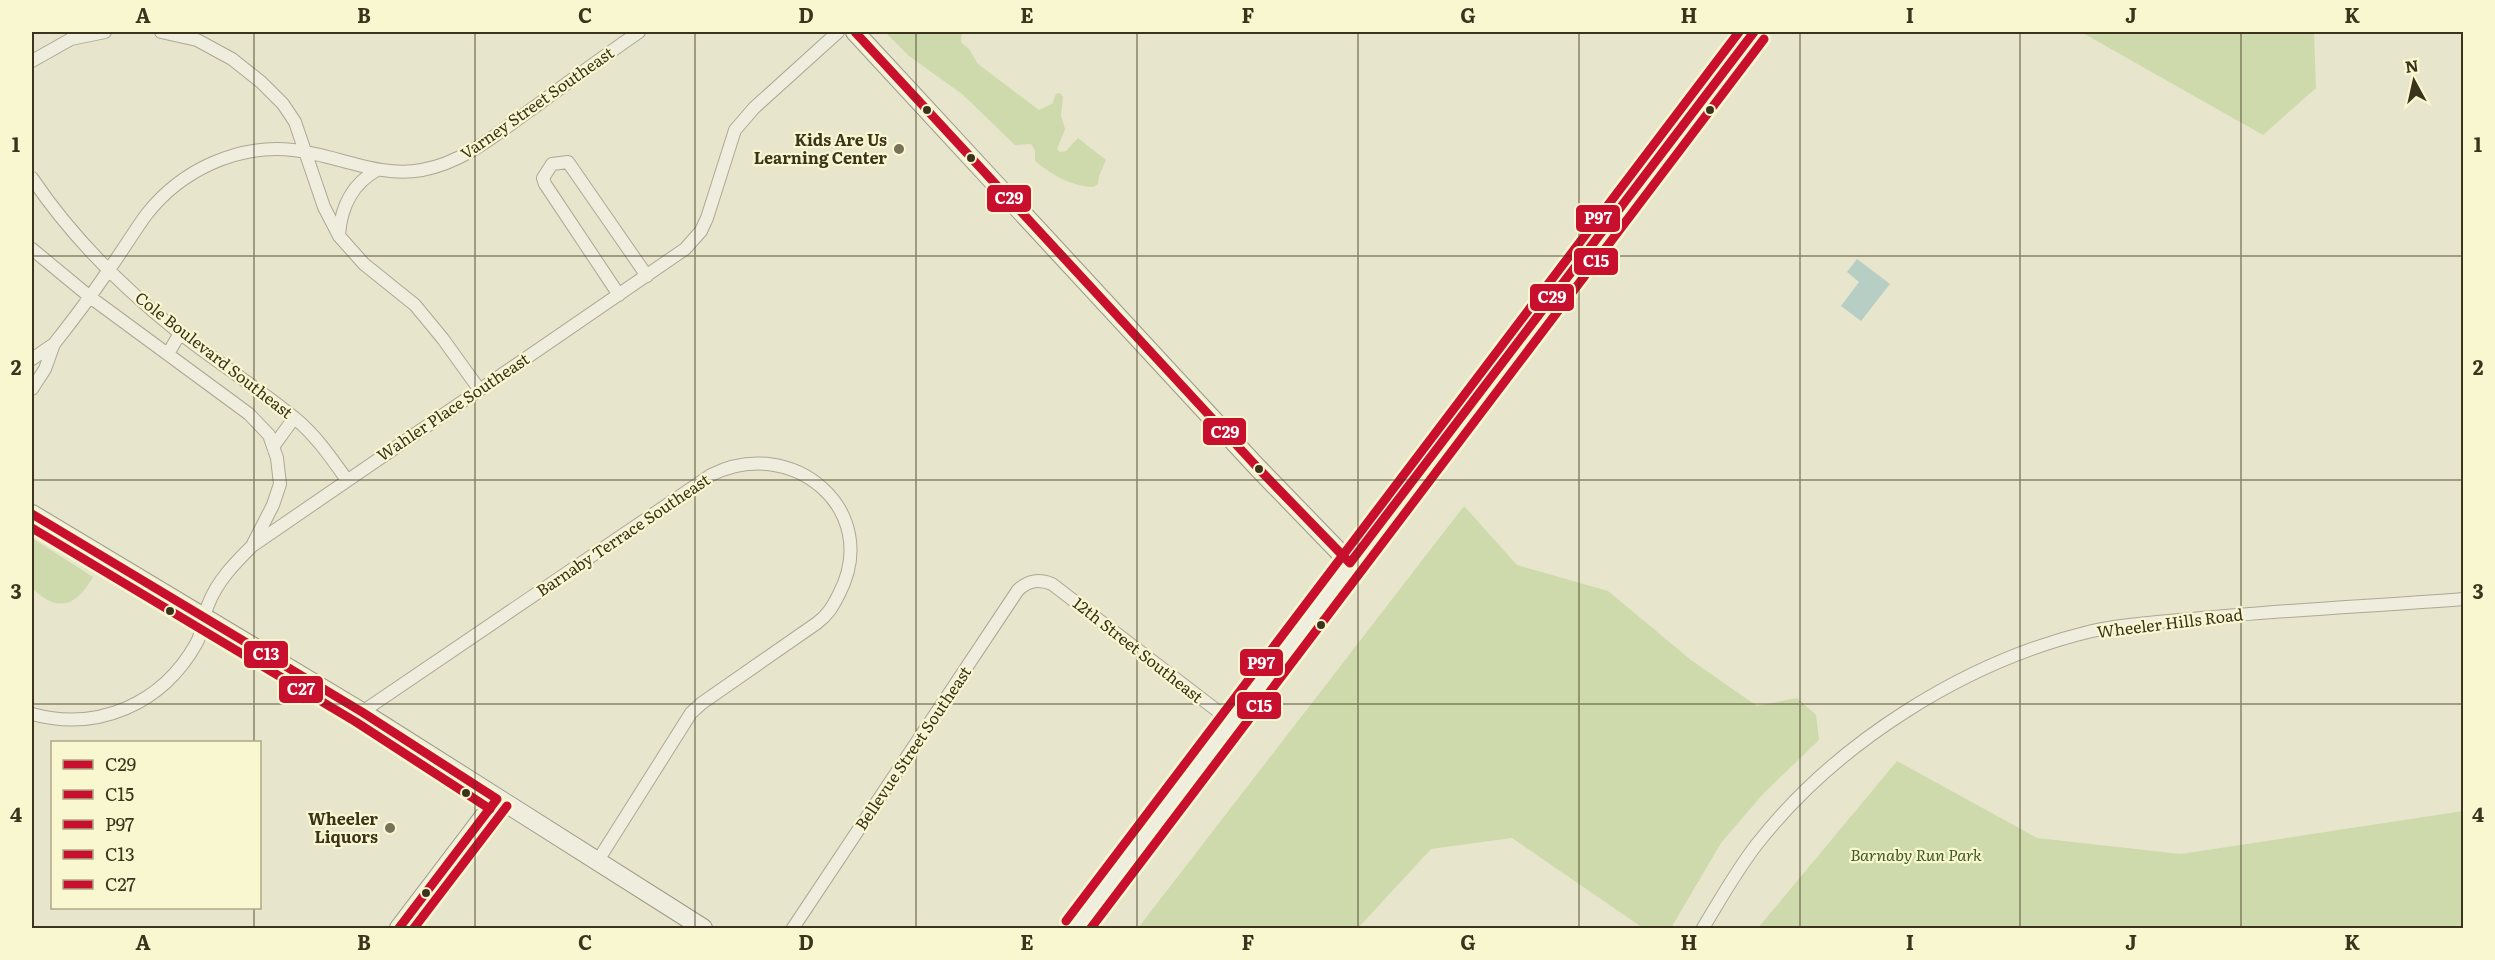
<svg xmlns="http://www.w3.org/2000/svg" width="2495" height="960" font-family="Literata,serif">
	<rect width="100%" height="100%" fill="#e7e5cb"/>
	<!-- green -->
	<path fill="#cfdaac" d="M885,32H962L961,42L969,49L978,64L1039,110L1052,104L1056,94L1060,93L1063,97L1061,116L1065,129L1057,149L1060,152L1066,151L1078,138L1106,160L1099,176L1098,184L1093,187C1070,186 1052,175 1035,161V150L1031,144L1015,145L962,94L909,56Z
		M2081,32H2314L2316,88L2263,135Z
		M1464,506L1517,565L1608,591L1691,660L1757,706L1797,698L1816,715L1819,740L1763,794L1721,843L1671,928H1643L1512,838L1431,849L1358,928H1138Z
		M32,538L93,577C76,607 57,613 32,588Z
		M1897,761L2037,838L2181,854L2463,811V928H1758Z"/>
	<!-- water -->
	<path fill="#b7cec5" d="M1857,259L1890,284L1861,321L1841,306L1859,282L1847,272Z"/>
	<g fill="none" stroke-linecap="round" stroke-linejoin="round">
		<!-- street casing -->
		<g stroke="#aca895" stroke-width="14">
			<path id="street" d="M161,32L197,40L232,59L261,82L283,104L295,122L324,207L339,236L364,264L415,305L443,339L479,389
				M32,61L71,39L105,32
				M32,178C71,236 121,286 176,330C215,361 258,388 297,420C317,437 332,459 347,480
				M339,235C341,207 352,184 377,170
				M32,249L90,297L249,414L269,435L277,458L280,484L273,505L253,544
				M619,295L545,184L543,178L552,164L568,162L647,276
				M168,354L180,333
				M32,359L54,344
				M32,389L45,369L54,344C73,320 91,296 108,271C121,253 133,233 146,215C181,170 237,144 293,150C337,155 378,178 422,170C466,162 500,131 536,106C570,81 604,56 639,32
				M273,447L294,418
				M362,712L711,475C792,434 883,510 839,594C833,606 828,615 817,623L702,703L691,713L597,862
				M32,714C98,732 162,704 196,644C203,632 203,617 208,605C217,581 235,563 252,546L685,249L701,231L707,218L735,130L754,108L838,32
				M793,928L1018,590C1029,580 1039,579 1052,584L1232,722
				M1703,928C1720,900 1736,871 1757,844C1837,742 1966,661 2092,631C2124,624 2159,622 2192,619C2282,610 2373,606 2464,599"/>
		</g>
		<!-- secondary casing -->
		<g stroke="#9b9885" stroke-width="20">
			<path id="secondary" d="M855,32L1257,467L1350,563
				M32,514L362,712L703,928
				M399,928L497,799
				M1076,928L1350,563L1754,32"/>
		</g>
		<!-- street -->
		<use href="#street" stroke="#eeedde" stroke-width="12"/>
		<!-- secondary -->
		<use href="#secondary" stroke="#eeedde" stroke-width="18"/>
		<!-- bus-1 casing -->
		<g stroke="#f9f7d0" stroke-width="14">
			<path id="bus-1" d="M855,32L1257,467L1350,563
				M1350,563L1754,32"/>
		</g>
		<!-- bus-2 casing -->
		<g stroke="#f9f7d0" stroke-width="14">
			<path id="bus-2" d="M1091,928L1764,39"/>
		</g>
		<!-- bus-3 casing -->
		<g stroke="#f9f7d0" stroke-width="14">
			<path id="bus-3" d="M1066,921L1739,32"/>
		</g>
		<!-- bus-4 casing -->
		<g stroke="#f9f7d0" stroke-width="14">
			<path id="bus-4" d="M32,514L362,712L497,799
				M399,928L497,799"/>
		</g>
		<!-- bus-5 casing -->
		<g stroke="#f9f7d0" stroke-width="14">
			<path id="bus-5" d="M32,528L356,722L490,809
				M414,928L507,806"/>
		</g>
		<!-- bus-1 -->
		<use href="#bus-1" stroke="#c8102e" stroke-width="9"/>
		<!-- bus-2 -->
		<use href="#bus-2" stroke="#c8102e" stroke-width="9"/>
		<!-- bus-3 -->
		<use href="#bus-3" stroke="#c8102e" stroke-width="9"/>
		<!-- bus-4 -->
		<use href="#bus-4" stroke="#c8102e" stroke-width="9"/>
		<!-- bus-5 -->
		<use href="#bus-5" stroke="#c8102e" stroke-width="9"/>
	</g>
	<!-- grid -->
	<path fill="none" stroke="#3b331c" stroke-width="1.5" stroke-opacity="0.55" d="M254,32V742M475,32V928M695,32V928M916,32V928M1137,32V928M1358,32V928M1579,32V928M1800,32V928M2020,32V928M2241,32V928M32,256H2464M32,480H2464M32,704H2464M254,908V928"/>
	<!-- markers -->
	<g fill="#3b331c" stroke="#f9f7d0" stroke-width="2">
		<circle cx="927" cy="110" r="5"/>
		<circle cx="1710" cy="110" r="5"/>
		<circle cx="971" cy="158" r="5"/>
		<circle cx="1259" cy="469" r="5"/>
		<circle cx="170" cy="611" r="5"/>
		<circle cx="1321" cy="625" r="5"/>
		<circle cx="466" cy="793" r="5"/>
		<circle cx="426" cy="893" r="5"/>
	</g>
	<g fill="#777159" stroke="#f9f7d0" stroke-width="2">
		<circle cx="899" cy="149" r="6"/>
		<circle cx="390" cy="828" r="6"/>
	</g>
	<g text-anchor="middle" stroke-width="4.5" stroke-linejoin="round" paint-order="stroke">
		<!-- street labels -->
		<g font-size="16" fill="#3b331c" stroke="#f9f7d0">
			<text transform="translate(537 103) rotate(-35)" y="6">Varney Street Southeast</text>
			<text transform="translate(214 355) rotate(38)" y="6">Cole Boulevard Southeast</text>
			<text transform="translate(453 407) rotate(-34)" y="6">Wahler Place Southeast</text>
			<text transform="translate(623 535) rotate(-34)" y="6">Barnaby Terrace Southeast</text>
			<text transform="translate(2170 623) rotate(-7)" y="6">Wheeler Hills Road</text>
			<text transform="translate(1138 650) rotate(38)" y="6">12th Street Southeast</text>
			<text transform="translate(913 748) rotate(-56)" y="6">Bellevue Street Southeast</text>
		</g>
		<!-- poi labels -->
		<g font-size="16" font-weight="bold" fill="#3b331c" stroke="#f9f7d0" text-anchor="end">
			<text x="887" y="146">Kids Are Us<tspan x="887" dy="18">Learning Center</tspan></text>
			<text x="378" y="825">Wheeler<tspan x="378" dy="18">Liquors</tspan></text>
		</g>
		<!-- park labels -->
		<g font-size="16" font-style="italic" fill="#3d5a20" stroke="#f9f7d0">
			<text x="1916" y="861">Barnaby Run Park</text>
		</g>
	</g>
	<g stroke="#f9f7d0" stroke-width="2">
		<rect x="986" y="184" width="46" height="29" rx="6" fill="#c8102e"/>
		<rect x="1575" y="204" width="46" height="29" rx="6" fill="#c8102e"/>
		<rect x="1573" y="247" width="46" height="29" rx="6" fill="#c8102e"/>
		<rect x="1529" y="283" width="46" height="29" rx="6" fill="#c8102e"/>
		<rect x="1202" y="417" width="45" height="29" rx="6" fill="#c8102e"/>
		<rect x="243" y="640" width="46" height="29" rx="6" fill="#c8102e"/>
		<rect x="1239" y="648" width="45" height="29" rx="6" fill="#c8102e"/>
		<rect x="278" y="675" width="46" height="29" rx="6" fill="#c8102e"/>
		<rect x="1236" y="691" width="46" height="29" rx="6" fill="#c8102e"/>
	</g>
	<g font-size="16" text-anchor="middle" font-weight="bold" fill="#fff">
		<text x="1009" y="204">C29</text>
		<text x="1598" y="224">P97</text>
		<text x="1596" y="267">C15</text>
		<text x="1552" y="303">C29</text>
		<text x="1225" y="438">C29</text>
		<text x="266" y="660">C13</text>
		<text x="1261" y="669">P97</text>
		<text x="301" y="695">C27</text>
		<text x="1259" y="712">C15</text>
	</g>
	<!-- border -->
	<rect width="2495" height="960" fill="none" stroke="#f9f7d0" stroke-width="66"/>
	<!-- legend -->
	<rect x="51" y="741" width="210" height="168" fill="#f9f7d0" stroke="#ada988" stroke-width="1.5"/>
	<rect x="63" y="760" width="30" height="9" fill="#c8102e" stroke="#ada988" stroke-width="1.5"/>
	<text x="105" y="771" font-size="18" fill="#3b331c">C29</text>
	<rect x="63" y="790" width="30" height="9" fill="#c8102e" stroke="#ada988" stroke-width="1.5"/>
	<text x="105" y="801" font-size="18" fill="#3b331c">C15</text>
	<rect x="63" y="820" width="30" height="9" fill="#c8102e" stroke="#ada988" stroke-width="1.5"/>
	<text x="105" y="831" font-size="18" fill="#3b331c">P97</text>
	<rect x="63" y="850" width="30" height="9" fill="#c8102e" stroke="#ada988" stroke-width="1.5"/>
	<text x="105" y="861" font-size="18" fill="#3b331c">C13</text>
	<rect x="63" y="880" width="30" height="9" fill="#c8102e" stroke="#ada988" stroke-width="1.5"/>
	<text x="105" y="891" font-size="18" fill="#3b331c">C27</text>
	<!-- north arrow -->
	<g transform="translate(2414 81) rotate(352)" stroke="#f9f7d0" stroke-width="4.5" paint-order="stroke">
	<path d="M0-4.5L10 22L0 15L-10 22Z" fill="#3b331c"/>
	<text y="-9" font-size="16" font-weight="bold" text-anchor="middle" fill="#3b331c">N</text>
	</g>
	<rect x="33" y="33" width="2429" height="894" fill="none" stroke="#3b331c" stroke-width="2"/>
	<g font-size="20" text-anchor="middle" font-weight="bold" fill="#3b331c">
		<text x="143" y="23">A</text>
		<text x="364" y="23">B</text>
		<text x="585" y="23">C</text>
		<text x="806" y="23">D</text>
		<text x="1027" y="23">E</text>
		<text x="1248" y="23">F</text>
		<text x="1468" y="23">G</text>
		<text x="1689" y="23">H</text>
		<text x="1910" y="23">I</text>
		<text x="2131" y="23">J</text>
		<text x="2352" y="23">K</text>
		<text x="16" y="152">1</text>
		<text x="2478" y="152">1</text>
		<text x="16" y="375">2</text>
		<text x="2478" y="375">2</text>
		<text x="16" y="599">3</text>
		<text x="2478" y="599">3</text>
		<text x="16" y="822">4</text>
		<text x="2478" y="822">4</text>
		<text x="143" y="950">A</text>
		<text x="364" y="950">B</text>
		<text x="585" y="950">C</text>
		<text x="806" y="950">D</text>
		<text x="1027" y="950">E</text>
		<text x="1248" y="950">F</text>
		<text x="1468" y="950">G</text>
		<text x="1689" y="950">H</text>
		<text x="1910" y="950">I</text>
		<text x="2131" y="950">J</text>
		<text x="2352" y="950">K</text>
	</g>
</svg>
